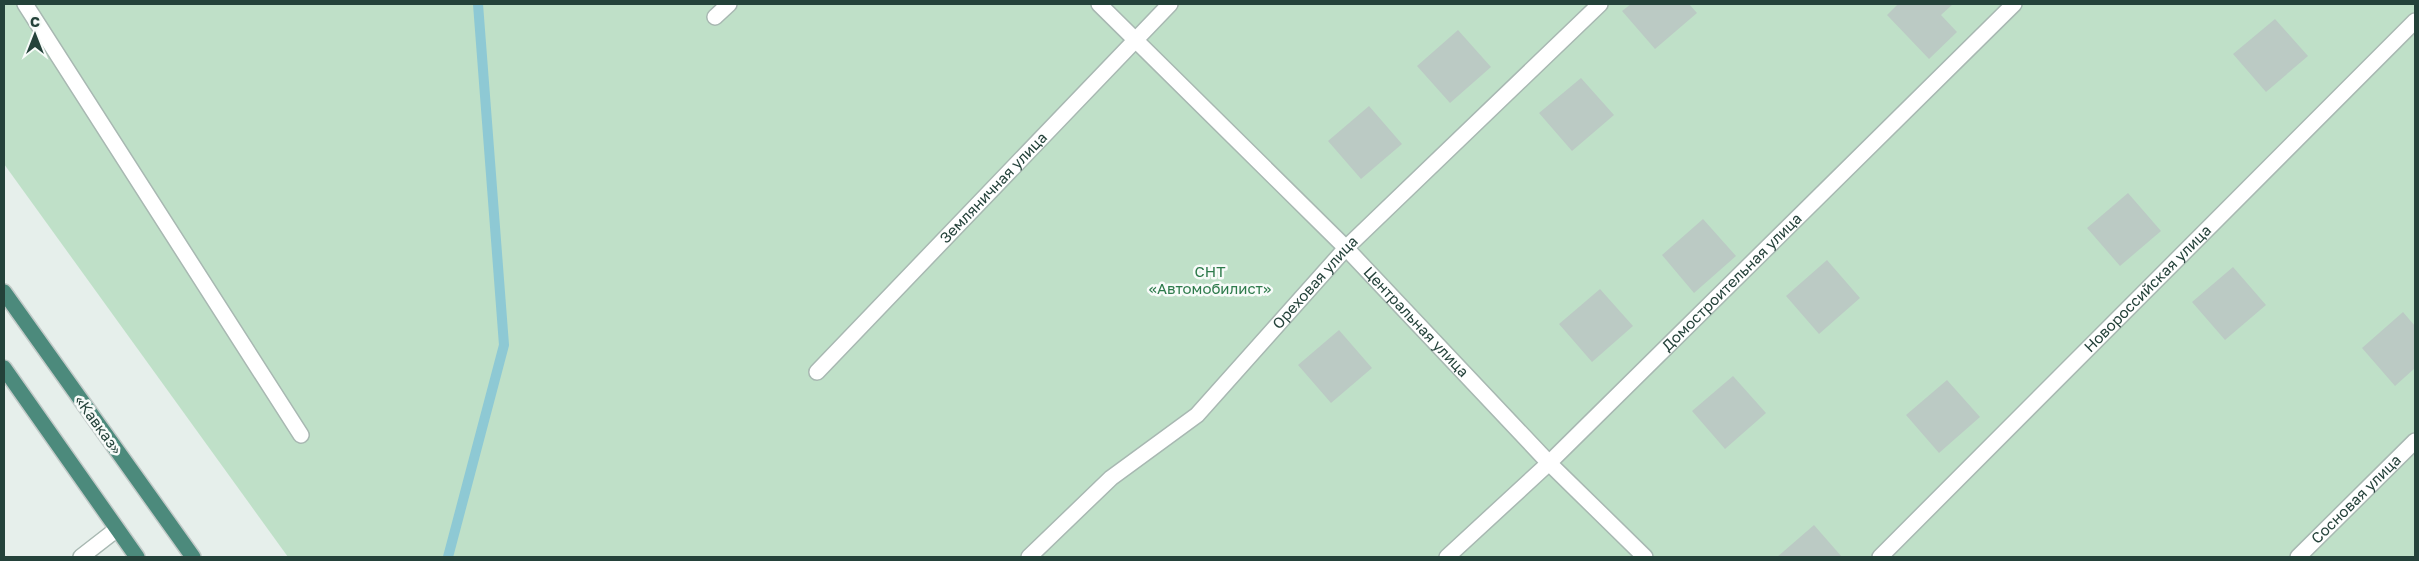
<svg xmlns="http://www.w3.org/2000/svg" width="2419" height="561" font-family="'Golos Text',sans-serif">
	<rect width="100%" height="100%" fill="#e6efeb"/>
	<!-- green -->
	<path fill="#bfe0c8" d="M4,4H2415V557H288L4,164Z"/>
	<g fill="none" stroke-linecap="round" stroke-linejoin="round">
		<!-- stream -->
		<path stroke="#8ec9d4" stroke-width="10" d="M448,557L504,345L478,4"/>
	</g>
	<!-- building -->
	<path fill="#bbcac4" d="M1631,4H1689L1697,13L1655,49L1622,11Z
		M1898,4H1953L1941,15L1957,32L1929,59L1887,15Z
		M2275,19L2308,56L2266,92L2233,54Z
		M1458,30L1491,67L1450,103L1417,66Z
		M1581,78L1614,115L1572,151L1539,113Z
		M1369,106L1402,144L1361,179L1328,141Z
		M2128,193L2161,231L2120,266L2087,228Z
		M1703,219L1736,256L1694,293L1662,255Z
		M1827,260L1860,298L1819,334L1786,296Z
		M2233,267L2266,305L2225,340L2192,302Z
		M1600,289L1633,326L1592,362L1559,324Z
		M2403,312L2415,326V368L2395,386L2362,348Z
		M1339,330L1372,368L1331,403L1298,365Z
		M1733,376L1766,413L1725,449L1692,411Z
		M1947,380L1980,417L1939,453L1906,415Z
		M1814,525L1842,557H1777Z"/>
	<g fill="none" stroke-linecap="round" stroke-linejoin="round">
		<!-- service casing -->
		<g stroke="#a8b8b2" stroke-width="18">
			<path id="service" d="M25,4L301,435
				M81,557L117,529"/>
		</g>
		<!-- minor casing -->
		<g stroke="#a8b8b2" stroke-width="18">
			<g id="minor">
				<path id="s1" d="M1099,4L1346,248L1549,463L1645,557"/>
				<path d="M715,17L729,4"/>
				<path id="s2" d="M817,372L1170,4"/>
				<path id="s3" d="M1029,557L1111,478L1197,415L1346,248L1600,4"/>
				<path id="s4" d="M1447,557L1549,463L2014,4"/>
				<path id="s5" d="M1880,557L2415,21"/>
				<path id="s6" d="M2298,557L2415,441"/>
			</g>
		</g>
		<!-- trunk casing -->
		<g stroke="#c2cac8" stroke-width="18">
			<path id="trunk" d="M4,292L193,557
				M4,368L137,557"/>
		</g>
		<!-- service -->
		<use href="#service" stroke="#fff" stroke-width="15"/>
		<!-- minor -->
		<use href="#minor" stroke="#fff" stroke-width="15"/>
		<!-- trunk -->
		<use href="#trunk" stroke="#4c8a7c" stroke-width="15"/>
	</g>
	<g text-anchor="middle" stroke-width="5" stroke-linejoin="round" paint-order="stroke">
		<!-- street labels -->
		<g font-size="15" fill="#24423a" stroke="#f7fbf9">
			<text dy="5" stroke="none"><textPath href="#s2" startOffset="255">Земляничная улица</textPath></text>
			<text dy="5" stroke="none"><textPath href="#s4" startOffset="396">Домостроительная улица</textPath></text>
			<text dy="5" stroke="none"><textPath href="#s3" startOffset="398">Ореховая улица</textPath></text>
			<text dy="5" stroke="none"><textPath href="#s5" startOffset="379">Новороссийская улица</textPath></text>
			<text dy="5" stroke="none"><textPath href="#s1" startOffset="449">Центральная улица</textPath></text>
			<text transform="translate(98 425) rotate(54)" y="5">«Кавказ»</text>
			<text dy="5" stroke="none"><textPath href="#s6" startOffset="82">Сосновая улица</textPath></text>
		</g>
		<!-- park labels -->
		<g font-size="15" fill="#2d7a4b" stroke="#f7fbf9">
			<text x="1210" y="277">СНТ<tspan x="1210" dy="17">«Автомобилист»</tspan></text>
		</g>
	</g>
	<!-- border -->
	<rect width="2419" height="561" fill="none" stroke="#24423a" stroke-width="10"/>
	<!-- north arrow -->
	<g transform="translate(35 35)" stroke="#f7fbf9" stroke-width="4" paint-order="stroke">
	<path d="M0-4L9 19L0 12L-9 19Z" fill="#24423a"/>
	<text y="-8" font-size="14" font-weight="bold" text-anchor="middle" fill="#24423a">С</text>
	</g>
</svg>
